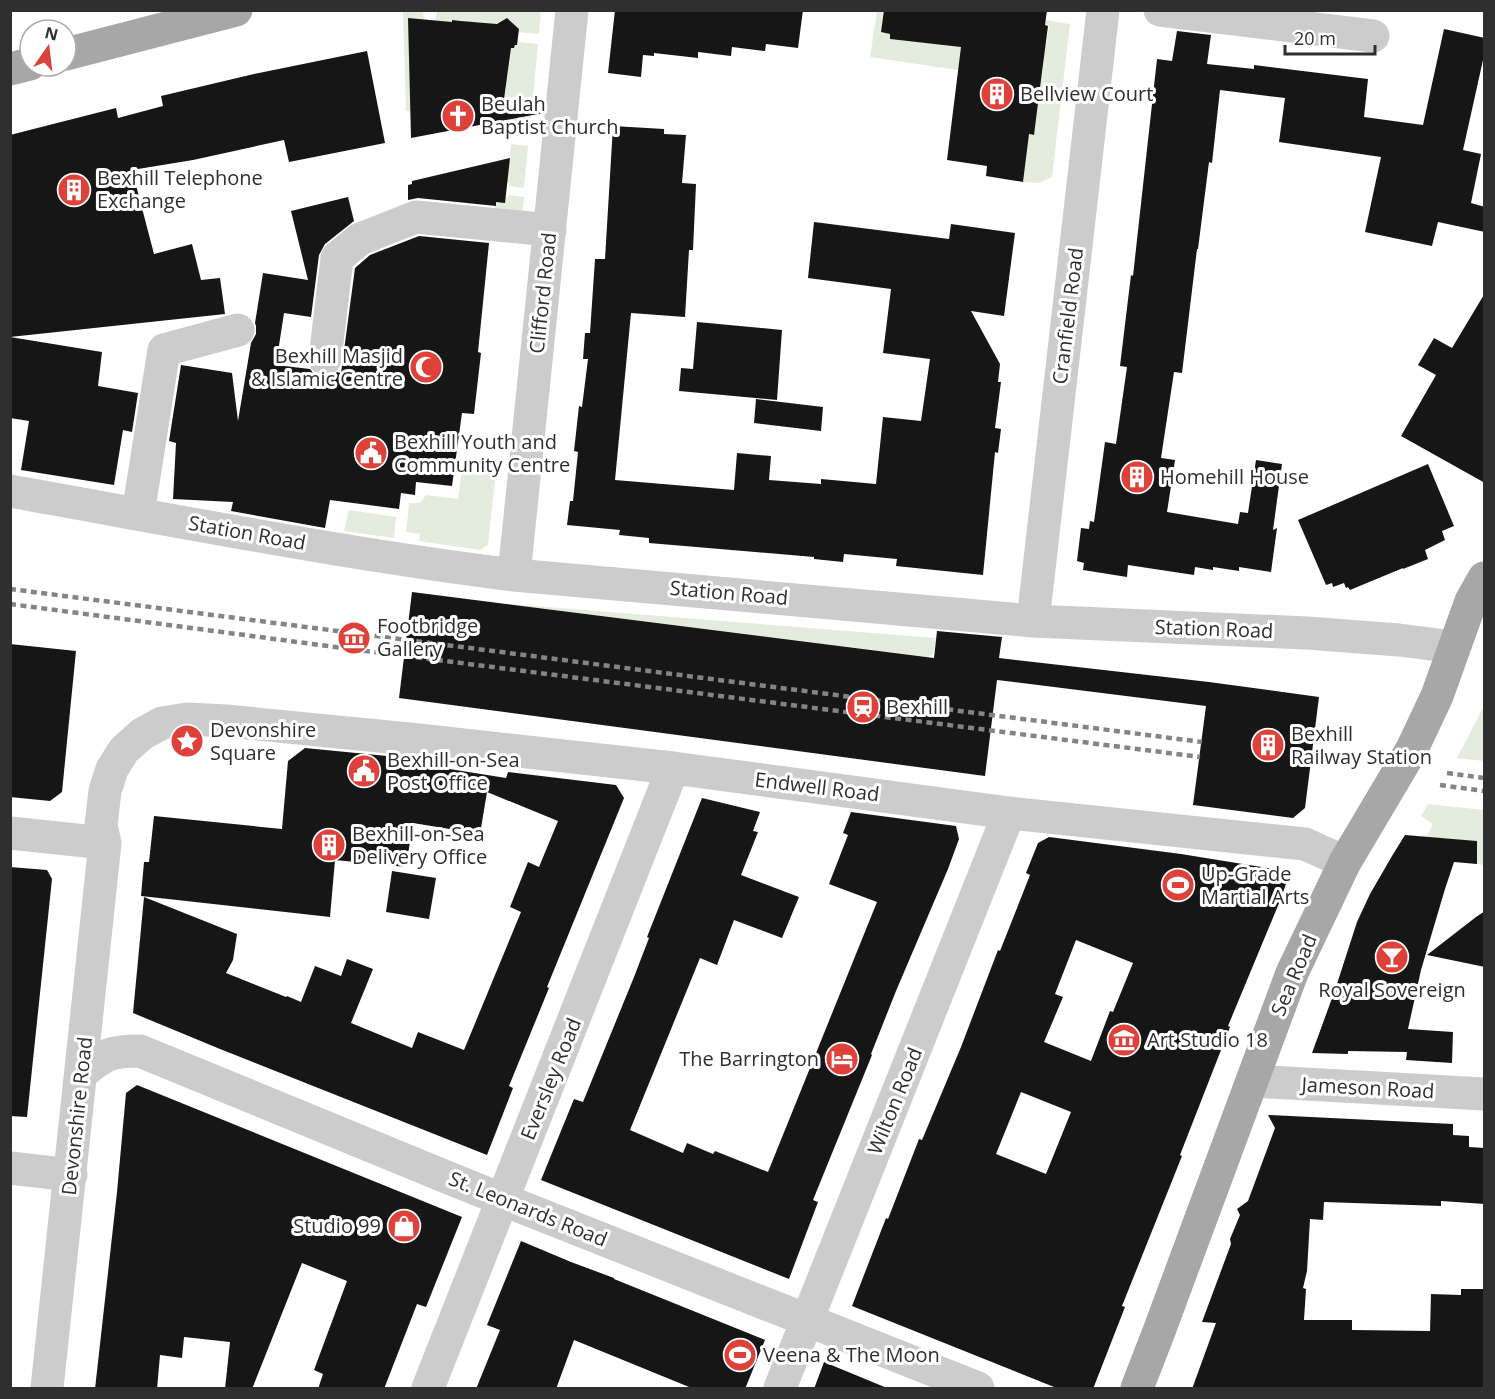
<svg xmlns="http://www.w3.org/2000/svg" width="1495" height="1399" font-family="'Open Sans',sans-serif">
	<rect width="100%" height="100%" fill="#fff"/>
	<!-- green -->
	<path fill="#e4ecde" d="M403,11H423L424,20L408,18L431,114L406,111Z
		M437,11H541L539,34L518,32L513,28V24L510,20H505L500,27C488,23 477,20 465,24V21L452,20L451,22L435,20Z
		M877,11H884L881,32L890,34V39L905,41L906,36L969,37L958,70L870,57Z
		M1045,20L1070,24L1052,177L1039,183L1023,182L1027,134L1033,135L1040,85H1034L1042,76L1044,59L1037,58L1039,46H1046L1049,26L1045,25Z
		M517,42L538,44L529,137L508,135L509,121H511L512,118L503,102L504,91H506V88L504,87L505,76H507L508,74V44L514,48Z
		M511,144L528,146L524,188L509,186V183L507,182Z
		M508,195L524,197L522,219L495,208L496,202L508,197Z
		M462,468L496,471L488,545L480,550L419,541L420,534L406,532L409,503H420L426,495L458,499Z
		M349,510L396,517L394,538L344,531Z
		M507,604L936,638L933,654L928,657Z
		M1484,706V761L1457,758Z
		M1428,804L1484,810V865L1477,864V841L1426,837L1433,824L1421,816Z"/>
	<!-- building -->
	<path fill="#161616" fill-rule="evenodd" d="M615,10H803L798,48L766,44L765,51L732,47L731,56L698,52V58L654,53V56L643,55L641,77L608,73Z
		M884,10H1047L1045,25L1048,26L1038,103L1034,135L1029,134L1023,182L986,176L987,166L947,160L961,47L890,39V34L881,32Z
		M408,18L452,22V20L461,21L497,24L507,18L519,29L517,45H515L514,48H511L504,99L544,103L543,113L411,138Z
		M1444,29L1485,38V51L1463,150L1481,154L1471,203L1485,207V232L1438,222L1432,246L1365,232L1381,157L1279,142L1285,98L1220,90L1212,163L1209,162L1198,249H1197L1182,373L1174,372L1161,458L1175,460L1167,512L1238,524L1240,512L1248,513L1256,460L1282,464L1273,530L1277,528L1271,572L1239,567V571L1213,567V570L1195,567L1194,575L1128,565L1127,577L1083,570L1084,563L1077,561L1081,528L1089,529L1090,521L1094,522L1105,442L1116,444L1127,367L1120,366L1131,275L1133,276L1157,59L1172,61L1177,31L1211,35L1207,64L1254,69V65L1368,79L1364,117L1423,125Z
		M367,51L385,143L289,162L284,140L193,160L132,170L154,254L192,244L201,280L220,278L225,314L10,337V135L116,108L118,118L163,106L161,96L254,74Z
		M613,126L664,129V134L686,135L682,183L696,184L693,250H689L685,317L631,313L615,480L734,490L737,453L771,456L769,480L821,484V479L876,484L883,417L921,421L930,359L883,353L891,289L808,278L814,222L949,239L951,224L1015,233L1004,316L971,311L1000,364L998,382H1001L995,428L1001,429L998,453L995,452L983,575L896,566L897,559L844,554L843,562L814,559V557L649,543V538L619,535L620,530L567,525L570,501H573L578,452L574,451L579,406L582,407L588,359H583L585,333H590L595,259H605Z
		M510,158L505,203L496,202V206L418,198L408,200V185L412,184V181Z
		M348,197L354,221L325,244L319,255L311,317L284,313L276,365L310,369L314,374L322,377L332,376L337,372L341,373L355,268L370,255L419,236L489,243L478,352L481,353L474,414L462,413L452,486L416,482L415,495L401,493L399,509L330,500L325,528L231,511L233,502L173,499L176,443L169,441L181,365L232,373L238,421L251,343L256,334V326L255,323L263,273L308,280L291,211Z
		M1485,293V483L1401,436L1436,375L1418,365L1434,338L1452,348Z
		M697,322L782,330L777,400L679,391L681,368L693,369Z
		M10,337L102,352L98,386L138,393L132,432L123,430L114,485L21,470L29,421L10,418Z
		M756,399L823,407L821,431L754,423Z
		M1428,464L1454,526L1442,531L1445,540L1425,550L1428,559L1403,569V568L1350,590L1348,587L1346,588L1344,583L1333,587L1332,583L1326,585L1298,520Z
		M412,592L934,658L937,631L1002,637L999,658L1209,682L1319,697L1305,808L1293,818L1193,805L1206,706L997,680L985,776L399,698Z
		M10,644L76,651L62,792L50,801L10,797Z
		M305,748L387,756V759L506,778L508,772L616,785L624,798L547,987L549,988L509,1086L513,1088L487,1155L220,1049L133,1013L144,897L237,934L233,960L226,973L286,997L287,996L301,1002L315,966L341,976L347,959L373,969L351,1023L412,1048L418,1032L464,1050L521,912L510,907L528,862L539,867L558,821L487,792L480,834L413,823L406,867L335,860L330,917L141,896L144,862H149L154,816L282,829L288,761Z
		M702,798L760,812L753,831L758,832L741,875L799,897L782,938L734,920L717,965L700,958L630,1130L683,1153L687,1143L713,1154L715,1151L768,1172L877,902L829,884L848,835L843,833L851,812L956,826L959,839L948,869L896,991L871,1054L872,1055L813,1200L818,1202L789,1279L541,1180L574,1099L583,1102L634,977L649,938L647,937Z
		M1405,835L1477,841V864L1454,862L1445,889L1421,970L1408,1029L1453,1032L1452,1063L1406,1060L1407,1052L1348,1051V1054L1312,1053L1335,990L1357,922L1370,894L1392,856Z
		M1049,837L1181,854L1273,869L1289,874L1282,896L1228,1026L1230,1027L1180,1155L1182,1156L1122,1306L1125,1307L1093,1389H1059L852,1306L886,1218L888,1219L919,1139L922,1140L961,1047L998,950L1000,951L1030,875L1026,873L1038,843ZM1076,940L1133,963L1113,1012L1110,1011L1091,1061L1044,1042L1063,997L1055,994ZM1021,1092L1071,1112L1046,1174L996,1154Z
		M10,867L47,870L52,879L27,1117L10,1116Z
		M392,871L436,878L429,919L386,912Z
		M1485,911V967L1427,955L1476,917Z
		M137,1085L462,1217L426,1307L417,1304L384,1389H318L323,1374L314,1370L347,1281L302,1263L252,1389H225L230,1342L184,1337L182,1358L160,1355L157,1389H95L117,1192L126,1093Z
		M1268,1115L1453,1124V1135L1469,1136V1147L1485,1148V1204L1441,1201V1206L1324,1202L1323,1220L1310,1219L1307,1271L1303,1288L1306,1289L1304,1320H1352V1330L1430,1331L1431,1294L1461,1295V1289H1485V1389H1192L1216,1323L1202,1322L1231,1244L1230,1239L1240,1215L1237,1209L1248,1201L1275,1128Z
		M521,1241L571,1262L614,1278V1279L765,1340L745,1389H694L574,1340L556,1389H476L500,1330L487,1325Z
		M824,1362L887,1388V1389H814Z"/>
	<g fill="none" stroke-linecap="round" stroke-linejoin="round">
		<!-- minor -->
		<path stroke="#ccc" stroke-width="33" d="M1160,10L1373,36
			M325,359L337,258L360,239L416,217L550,230
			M10,491C178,521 345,554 514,575L1033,621L1307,633L1399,640L1454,647
			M138,514L164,350L238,330
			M514,575L572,10
			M1033,621L1103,10
			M10,833L105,843
			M82,1073C105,1054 110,1051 140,1051L461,1183L978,1388
			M1252,1081L1484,1094
			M10,1168L71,1175
			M47,1388L105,843L101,825L105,791L112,769L124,750L142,734L162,723L187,719L226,721L419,740L673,768L1009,813L1305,844L1345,862
			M428,1388L673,768
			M780,1388L1009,813"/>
		<!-- major -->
		<path stroke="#a7a7a7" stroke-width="33" d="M66,54L236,10
			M10,69L30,64
			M1137,1388L1158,1334L1292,973L1345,862L1412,749L1437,696L1471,601L1484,578"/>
		<!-- rail -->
		<path stroke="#848484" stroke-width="4.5" stroke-dasharray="6 4.5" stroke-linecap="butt" d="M10,589L1202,742
			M10,604L335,647L1200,757
			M1447,773L1484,778
			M1440,785L1484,791"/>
	</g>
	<!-- icons -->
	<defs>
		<g id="building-disc" transform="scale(1.725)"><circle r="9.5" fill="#de403a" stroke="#fff"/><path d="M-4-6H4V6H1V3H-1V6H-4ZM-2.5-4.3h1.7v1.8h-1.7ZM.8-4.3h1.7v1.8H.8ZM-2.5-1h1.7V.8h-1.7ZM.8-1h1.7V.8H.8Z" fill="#fff"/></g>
		<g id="church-disc" transform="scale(1.725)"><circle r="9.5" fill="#de403a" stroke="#fff"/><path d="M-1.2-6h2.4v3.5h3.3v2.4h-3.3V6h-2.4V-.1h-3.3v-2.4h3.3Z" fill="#fff"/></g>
		<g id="mosque-disc" transform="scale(1.725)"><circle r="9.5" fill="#de403a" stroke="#fff"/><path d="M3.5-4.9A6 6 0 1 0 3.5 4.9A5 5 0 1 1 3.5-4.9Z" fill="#fff"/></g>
		<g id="civic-disc" transform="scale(1.725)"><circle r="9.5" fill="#de403a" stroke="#fff"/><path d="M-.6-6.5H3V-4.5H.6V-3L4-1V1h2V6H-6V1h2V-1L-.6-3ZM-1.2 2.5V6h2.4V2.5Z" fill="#fff"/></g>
		<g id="museum-disc" transform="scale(1.725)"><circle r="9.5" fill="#de403a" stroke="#fff"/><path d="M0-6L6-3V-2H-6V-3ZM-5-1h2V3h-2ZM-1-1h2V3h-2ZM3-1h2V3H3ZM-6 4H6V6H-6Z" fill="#fff"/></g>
		<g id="station-disc" transform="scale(1.725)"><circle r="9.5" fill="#de403a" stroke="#fff"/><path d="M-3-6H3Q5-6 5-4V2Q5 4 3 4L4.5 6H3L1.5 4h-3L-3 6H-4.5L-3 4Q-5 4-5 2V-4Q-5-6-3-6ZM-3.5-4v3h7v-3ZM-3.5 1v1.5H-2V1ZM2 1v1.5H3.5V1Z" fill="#fff"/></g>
		<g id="sight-disc" transform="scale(1.725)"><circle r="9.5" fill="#de403a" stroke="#fff"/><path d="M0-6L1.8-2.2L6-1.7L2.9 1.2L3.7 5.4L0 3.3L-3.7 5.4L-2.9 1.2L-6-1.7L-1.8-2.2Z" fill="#fff"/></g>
		<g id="stadium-disc" transform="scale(1.725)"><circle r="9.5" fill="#de403a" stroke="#fff"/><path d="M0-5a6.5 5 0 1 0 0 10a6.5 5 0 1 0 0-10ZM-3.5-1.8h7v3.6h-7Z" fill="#fff"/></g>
		<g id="bar-disc" transform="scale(1.725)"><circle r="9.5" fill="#de403a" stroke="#fff"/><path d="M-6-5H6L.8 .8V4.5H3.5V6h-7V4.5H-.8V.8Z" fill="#fff"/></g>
		<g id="hotel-disc" transform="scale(1.725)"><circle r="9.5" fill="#de403a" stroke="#fff"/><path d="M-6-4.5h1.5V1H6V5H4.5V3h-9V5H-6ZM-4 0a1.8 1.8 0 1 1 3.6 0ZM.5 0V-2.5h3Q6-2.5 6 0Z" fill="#fff"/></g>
		<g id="shop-disc" transform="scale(1.725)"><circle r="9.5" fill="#de403a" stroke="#fff"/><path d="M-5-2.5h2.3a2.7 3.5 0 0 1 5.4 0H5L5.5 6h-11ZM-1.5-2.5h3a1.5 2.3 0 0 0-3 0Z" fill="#fff"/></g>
	</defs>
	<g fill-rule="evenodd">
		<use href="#building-disc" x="997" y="94"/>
		<use href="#church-disc" x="458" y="116"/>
		<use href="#building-disc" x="74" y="190"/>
		<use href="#mosque-disc" x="426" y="367"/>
		<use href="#civic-disc" x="371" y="453"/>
		<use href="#building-disc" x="1137" y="477"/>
		<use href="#museum-disc" x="354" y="638"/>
		<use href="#station-disc" x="863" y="707"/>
		<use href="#sight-disc" x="187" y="741"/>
		<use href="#building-disc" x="1268" y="745"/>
		<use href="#civic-disc" x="364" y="771"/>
		<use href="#building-disc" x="329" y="845"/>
		<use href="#stadium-disc" x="1178" y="885"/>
		<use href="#bar-disc" x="1392" y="957"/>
		<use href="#museum-disc" x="1124" y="1040"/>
		<use href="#hotel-disc" x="842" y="1059"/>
		<use href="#shop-disc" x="404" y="1226"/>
		<use href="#stadium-disc" x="740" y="1355"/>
	</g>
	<g text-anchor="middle" stroke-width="6" stroke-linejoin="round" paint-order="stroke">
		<!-- poi labels -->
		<g font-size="20" fill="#2f2f2f" stroke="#fff" text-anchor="start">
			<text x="1020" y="101">Bellview Court</text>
			<text x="481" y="111">Beulah<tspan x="481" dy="23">Baptist Church</tspan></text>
			<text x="97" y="185">Bexhill Telephone<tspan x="97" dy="23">Exchange</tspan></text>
			<text x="403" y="363" text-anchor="end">Bexhill Masjid<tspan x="403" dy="23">&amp; Islamic Centre</tspan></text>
			<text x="394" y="449">Bexhill Youth and<tspan x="394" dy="23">Community Centre</tspan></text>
			<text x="1160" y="484">Homehill House</text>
			<text x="377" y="633">Footbridge<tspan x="377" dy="23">Gallery</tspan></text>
			<text x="886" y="714">Bexhill</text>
			<text x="210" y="737">Devonshire<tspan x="210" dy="23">Square</tspan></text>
			<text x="1291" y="741">Bexhill<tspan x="1291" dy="23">Railway Station</tspan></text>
			<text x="387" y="767">Bexhill-on-Sea<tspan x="387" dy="23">Post Office</tspan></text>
			<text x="352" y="841">Bexhill-on-Sea<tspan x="352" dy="23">Delivery Office</tspan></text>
			<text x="1201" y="881">Up-Grade<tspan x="1201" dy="23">Martial Arts</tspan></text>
			<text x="1392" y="997" text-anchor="middle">Royal Sovereign</text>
			<text x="1147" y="1047">Art Studio 18</text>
			<text x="819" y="1066" text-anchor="end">The Barrington</text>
			<text x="381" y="1233" text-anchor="end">Studio 99</text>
			<text x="763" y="1362">Veena &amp; The Moon</text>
		</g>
		<!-- street labels -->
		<g font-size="20" fill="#2f2f2f" stroke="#fff">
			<text transform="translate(543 293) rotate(-84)" y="7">Clifford Road</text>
			<text transform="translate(1068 316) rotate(-83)" y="7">Cranfield Road</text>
			<text transform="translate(247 533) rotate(10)" y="7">Station Road</text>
			<text transform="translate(729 593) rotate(5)" y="7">Station Road</text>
			<text transform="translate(1214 629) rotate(2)" y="7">Station Road</text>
			<text transform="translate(817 787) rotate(7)" y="7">Endwell Road</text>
			<text transform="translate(1294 975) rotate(-67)" y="7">Sea Road</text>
			<text transform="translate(551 1079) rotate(-68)" y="7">Eversley Road</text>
			<text transform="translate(1368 1088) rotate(3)" y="7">Jameson Road</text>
			<text transform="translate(895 1101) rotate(-68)" y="7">Wilton Road</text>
			<text transform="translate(77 1116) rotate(-84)" y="7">Devonshire Road</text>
			<text transform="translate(528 1209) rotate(22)" y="7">St. Leonards Road</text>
		</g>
	</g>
	<!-- border -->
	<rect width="1495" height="1399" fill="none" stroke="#2f2f2f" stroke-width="24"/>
	<!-- north arrow -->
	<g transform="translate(48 48) rotate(14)"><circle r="28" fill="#ffffff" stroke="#acacac" stroke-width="1.5"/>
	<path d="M0-4.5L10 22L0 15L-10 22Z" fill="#de403a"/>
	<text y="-9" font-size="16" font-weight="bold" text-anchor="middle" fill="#2f2f2f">N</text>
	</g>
	<!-- scale -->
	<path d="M1285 45v9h90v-9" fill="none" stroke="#2f2f2f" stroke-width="3"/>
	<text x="1294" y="45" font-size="18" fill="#2f2f2f" stroke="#ffffff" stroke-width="4.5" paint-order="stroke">20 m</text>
</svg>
